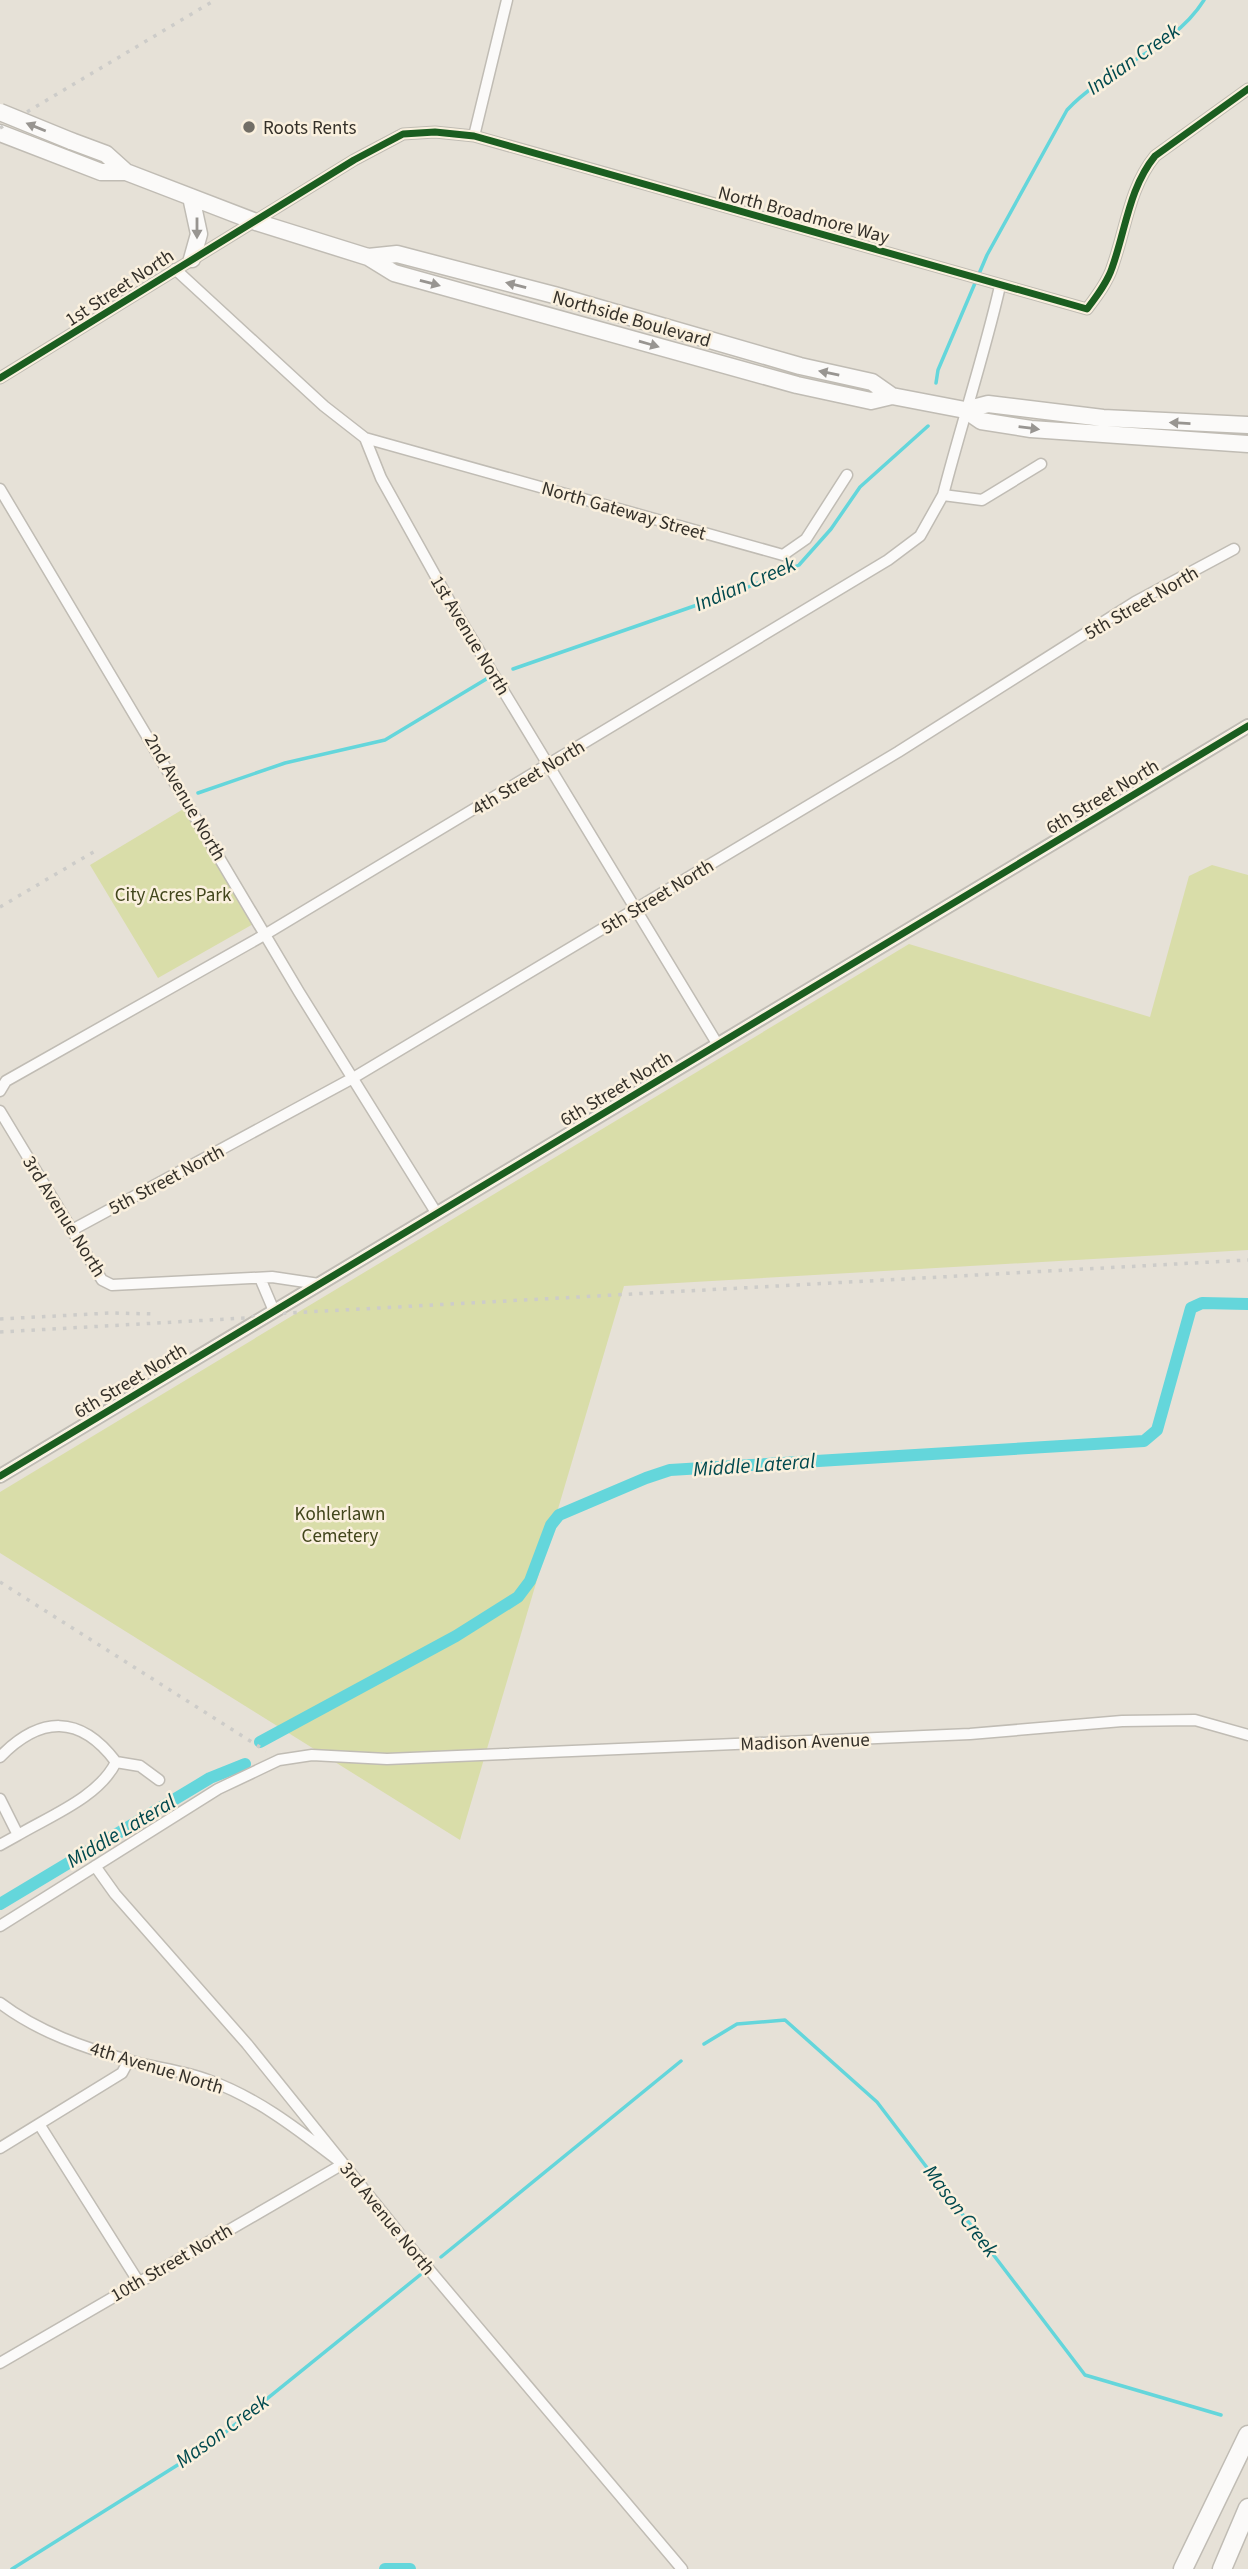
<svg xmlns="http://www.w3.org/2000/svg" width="1248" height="2569" font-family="'Source Sans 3',sans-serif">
	<rect width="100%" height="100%" fill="#e6e1d7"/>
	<!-- green -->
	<path fill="#d9dda9" d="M185,808L255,923L158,978L90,865Z
		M1212,865L1248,875V1250L624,1286L460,1840L0,1553V1492L909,944L1150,1017L1189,876Z"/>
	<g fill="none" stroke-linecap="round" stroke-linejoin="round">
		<!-- stream -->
		<path stroke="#64d6db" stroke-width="3.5" d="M936,383L938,370L987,255L1067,110C1107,67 1173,50 1204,0
			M513,669L746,588L799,565L831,529L860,487L928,426
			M198,793L285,763L385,740L488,678
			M704,2044L737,2024L785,2020L877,2102L1085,2375L1221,2415
			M441,2257L681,2061
			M12,2569L211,2444L420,2275"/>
		<!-- canal -->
		<path stroke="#64d6db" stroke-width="12" d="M260,1742L456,1636L518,1597L530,1581L551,1525L559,1515L646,1478L670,1470L1144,1441L1157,1430L1191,1308L1202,1303L1248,1304
			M0,1904L210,1778L245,1764
			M385,2569H410"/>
		<!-- minor casing -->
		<g stroke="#c0bcb4" stroke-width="13">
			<path id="minor" d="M474,136L507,0
				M175,269L324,406L365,438L381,478L455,611L718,1045
				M0,378L354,160L403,134L435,132L474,136L1087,309C1096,297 1107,283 1112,268C1126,229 1129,188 1155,156L1248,89
				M365,438L783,555L806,539L847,475
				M0,489L299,992L437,1214
				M943,495C961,425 984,356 1000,286
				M0,1091L6,1081L266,934L888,560L920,536L943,495L982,500L1041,464
				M0,1111L102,1280L112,1285L272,1277L319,1284
				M72,1230L353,1078L898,752L1135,602L1234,549
				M260,1278L274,1311
				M0,1757C40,1716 80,1714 116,1762C99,1797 50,1816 18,1835L0,1799
				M116,1762L140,1766L159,1780
				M0,1845L18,1835
				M95,1866L115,1894L247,2044L416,2254L682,2569
				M0,1926L218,1789L279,1760L312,1755L387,1759L970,1734L1122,1721L1195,1720L1248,1735
				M0,2003C38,2032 85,2048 131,2061C156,2068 184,2071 208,2080C259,2098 301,2132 343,2164L0,2363
				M39,2124L138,2281
				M0,2148L122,2073L129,2060"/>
		</g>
		<!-- tertiary casing -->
		<g stroke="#c0bcb4" stroke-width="16">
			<path id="tertiary" d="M0,1476L1248,726"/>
		</g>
		<!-- primary casing -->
		<g stroke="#c0bcb4" stroke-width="19">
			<path id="primary" d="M0,133L101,172H126L256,222L368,257L394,273L797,385L871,401L892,396L965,410L988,404L1103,418L1248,425
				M71,141L106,154L126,172
				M191,197L199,234L192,259
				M368,257L397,254L554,295L800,366L872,382L892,396
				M965,410L981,421L1031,429L1248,444"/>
		</g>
		<!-- motorway casing -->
		<g stroke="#c0bcb4" stroke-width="21">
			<path id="motorway" d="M1183,2569L1248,2435
				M1222,2569L1248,2508"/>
		</g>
		<!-- minor -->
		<use href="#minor" stroke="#fbfaf9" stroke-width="10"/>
		<!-- tertiary -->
		<use href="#tertiary" stroke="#fbfaf9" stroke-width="12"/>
		<!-- primary -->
		<use href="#primary" stroke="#fbfaf9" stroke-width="16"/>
		<!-- motorway -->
		<use href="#motorway" stroke="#fbfaf9" stroke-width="18"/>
		<!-- rail -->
		<path stroke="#cdccc9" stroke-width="3.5" stroke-dasharray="3.5 7" stroke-linecap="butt" d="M0,128L215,0
			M0,907L95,851
			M0,1319L110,1313L157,1314
			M0,1332L245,1318L270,1314L1248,1260
			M0,1582L266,1751"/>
		<!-- primary-bridge casing -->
		<g stroke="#c0bcb4" stroke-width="19" stroke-linecap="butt">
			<path id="primary-bridge" d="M0,112L71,141"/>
		</g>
		<!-- primary-bridge -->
		<use href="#primary-bridge" stroke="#fbfaf9" stroke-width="16"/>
		<!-- cycleway casing -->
		<g stroke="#faf0de" stroke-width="11">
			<path id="cycleway" d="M0,378L354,160L403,134L435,132L474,136L1087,309C1096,297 1107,283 1112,268C1126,229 1129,188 1155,156L1248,89
				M0,1476L1248,726"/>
		</g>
		<!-- cycleway -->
		<use href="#cycleway" stroke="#1b5e20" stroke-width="7"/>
	</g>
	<!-- one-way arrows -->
	<defs><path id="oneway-solid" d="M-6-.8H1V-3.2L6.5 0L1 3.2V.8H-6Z" transform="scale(1.75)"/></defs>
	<g fill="#989591">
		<use href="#oneway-solid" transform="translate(36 127) rotate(-158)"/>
		<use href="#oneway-solid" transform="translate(197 228) rotate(90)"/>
		<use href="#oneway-solid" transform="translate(430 283) rotate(15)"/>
		<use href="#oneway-solid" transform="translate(516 285) rotate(-166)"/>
		<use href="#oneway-solid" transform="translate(649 344) rotate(16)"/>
		<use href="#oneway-solid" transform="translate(829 373) rotate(-168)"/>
		<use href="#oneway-solid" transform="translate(1180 423) rotate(-177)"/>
		<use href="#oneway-solid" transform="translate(1029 428) rotate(7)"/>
	</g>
	<!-- markers -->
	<circle fill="#726e66" stroke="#faf0de" stroke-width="2.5" cx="249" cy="127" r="7"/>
	<g text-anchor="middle" stroke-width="5" stroke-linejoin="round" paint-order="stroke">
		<!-- poi labels -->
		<g font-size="19" fill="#343029" stroke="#faf0de" text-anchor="start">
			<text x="263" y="134">Roots Rents</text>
		</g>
		<!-- street labels -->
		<g font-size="19" fill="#343029" stroke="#faf0de">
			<text transform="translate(804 214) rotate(15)" y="7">North Broadmore Way</text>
			<text transform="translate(119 287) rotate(-33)" y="7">1st Street North</text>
			<text transform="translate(632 318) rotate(16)" y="7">Northside Boulevard</text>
			<text transform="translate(624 510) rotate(16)" y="7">North Gateway Street</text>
			<text transform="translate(1141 602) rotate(-30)" y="7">5th Street North</text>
			<text transform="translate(471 635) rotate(59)" y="7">1st Avenue North</text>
			<text transform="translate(528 777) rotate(-31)" y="7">4th Street North</text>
			<text transform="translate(1102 796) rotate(-31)" y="7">6th Street North</text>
			<text transform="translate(186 797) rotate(60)" y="7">2nd Avenue North</text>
			<text transform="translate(657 896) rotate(-31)" y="7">5th Street North</text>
			<text transform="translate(616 1088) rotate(-31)" y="7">6th Street North</text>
			<text transform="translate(166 1179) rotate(-28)" y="7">5th Street North</text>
			<text transform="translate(65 1216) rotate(58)" y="7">3rd Avenue North</text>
			<text transform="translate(130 1380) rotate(-31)" y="7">6th Street North</text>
			<text transform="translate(805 1741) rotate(-2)" y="7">Madison Avenue</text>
			<text transform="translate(157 2067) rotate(17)" y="7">4th Avenue North</text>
			<text transform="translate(388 2218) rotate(51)" y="7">3rd Avenue North</text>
			<text transform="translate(171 2262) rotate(-30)" y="7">10th Street North</text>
		</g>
		<!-- park labels -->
		<g font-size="19" fill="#42461c" stroke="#faf0de">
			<text x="173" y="901">City Acres Park</text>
			<text x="340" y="1520">Kohlerlawn<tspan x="340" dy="22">Cemetery</tspan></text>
		</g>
		<!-- water labels -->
		<g font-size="21" font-style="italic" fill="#00494e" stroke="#faf0de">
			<text transform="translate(1133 59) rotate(-35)" y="7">Indian Creek</text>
			<text transform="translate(745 584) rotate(-23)" y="7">Indian Creek</text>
			<text transform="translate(754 1465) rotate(-4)" y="7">Middle Lateral</text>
			<text transform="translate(121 1831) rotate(-31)" y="7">Middle Lateral</text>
			<text transform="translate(961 2211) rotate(53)" y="7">Mason Creek</text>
			<text transform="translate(222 2431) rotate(-36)" y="7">Mason Creek</text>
		</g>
	</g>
</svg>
